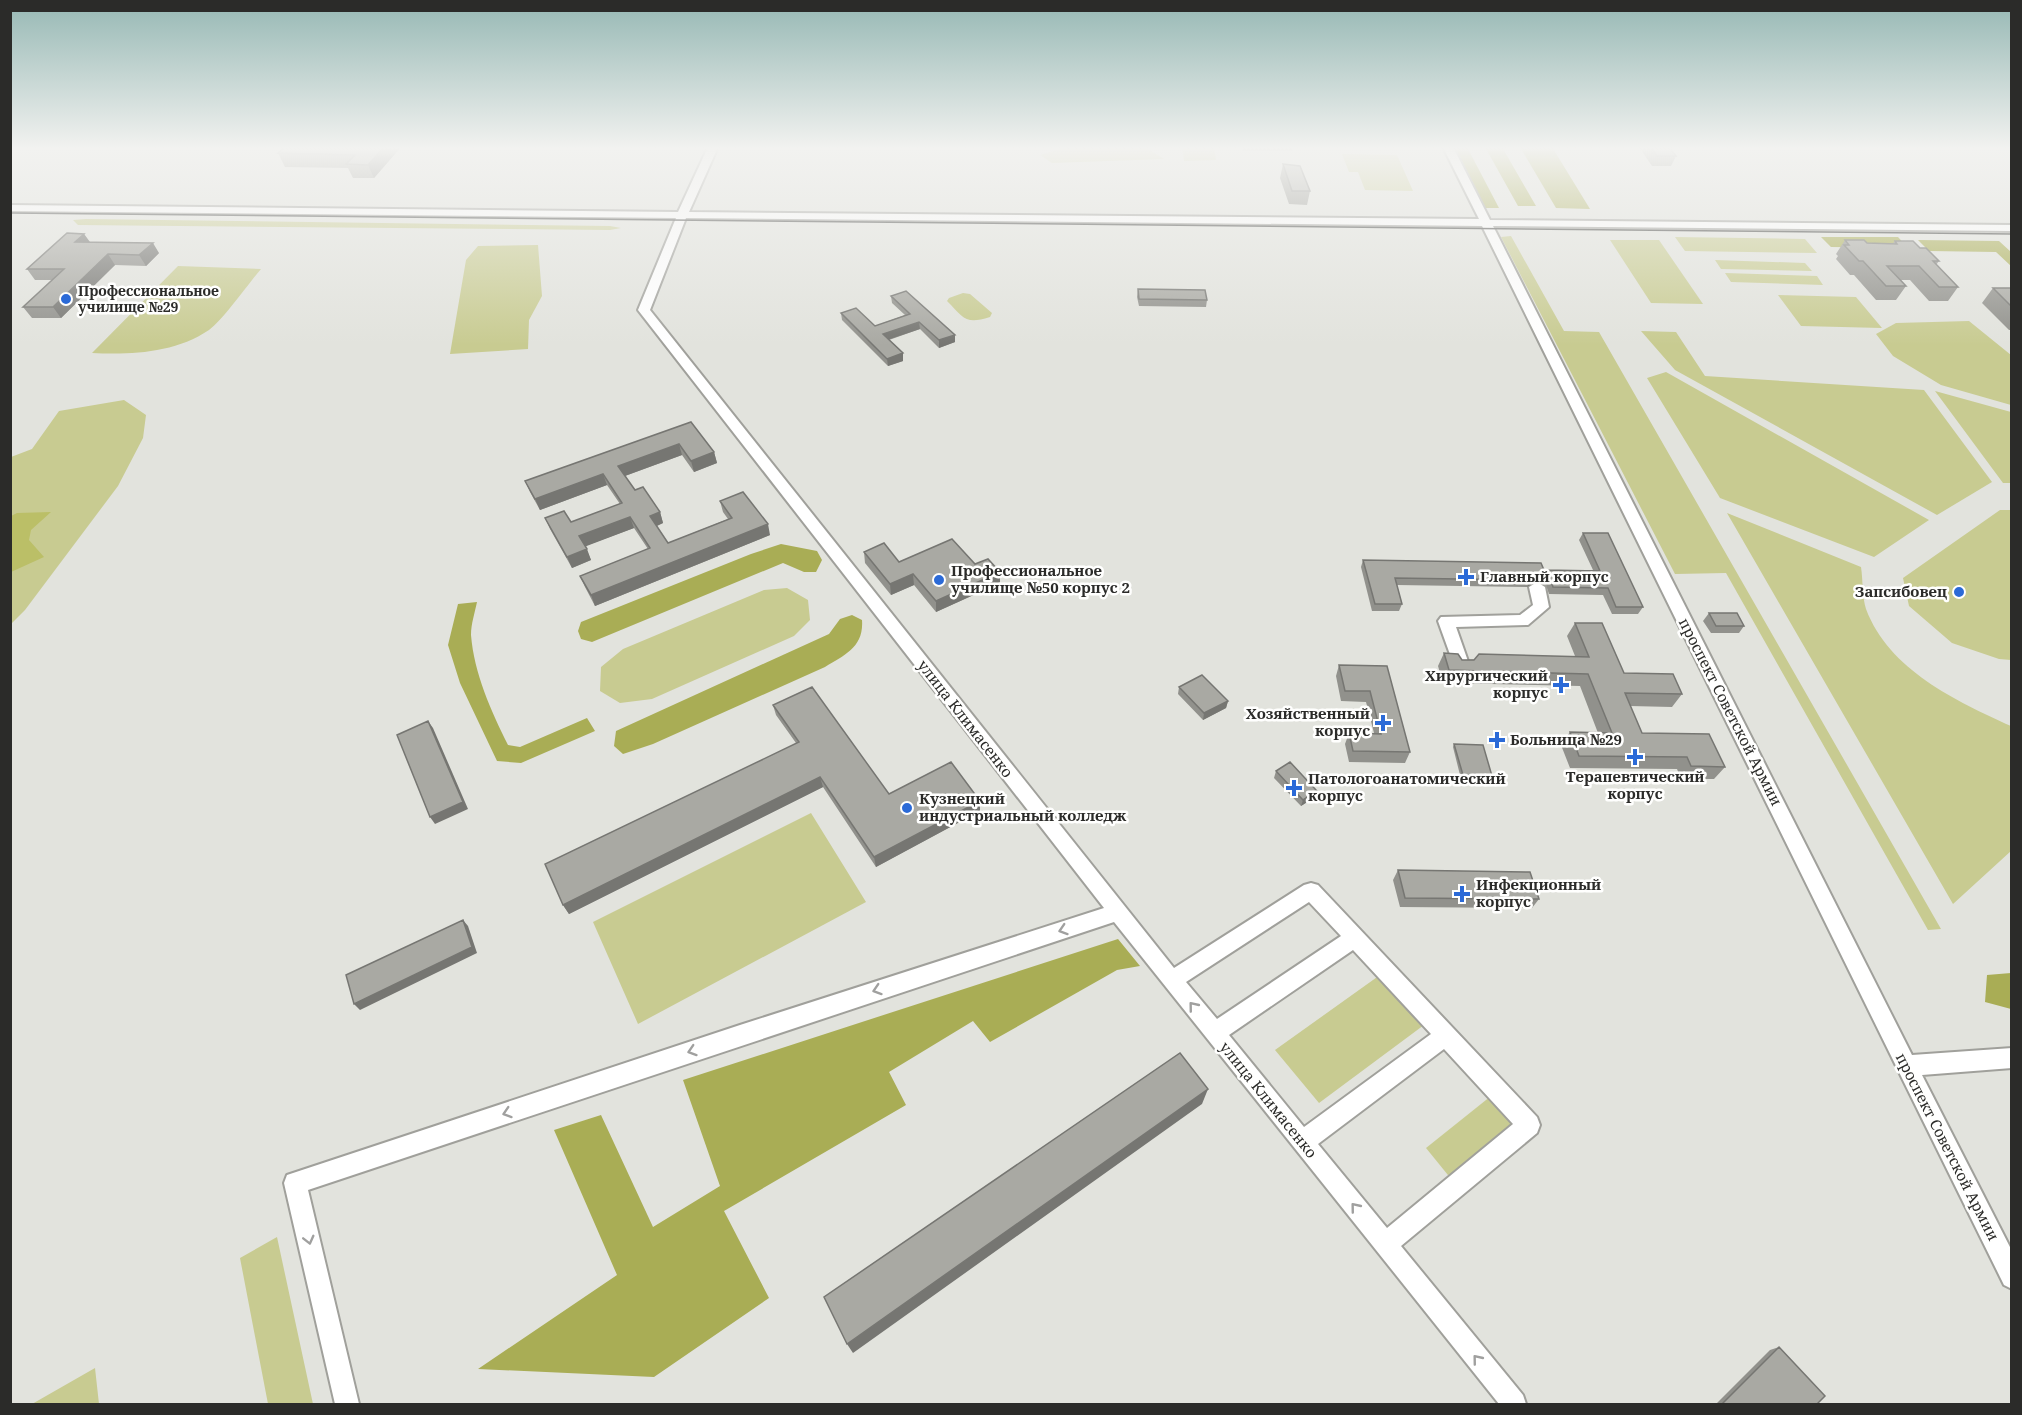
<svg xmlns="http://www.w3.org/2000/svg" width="2022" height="1415" font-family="'Noto Serif',serif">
	<rect width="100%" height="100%" fill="#e2e3dd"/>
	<!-- green -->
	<path fill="#c8cb91" d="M1066,147H1145L1164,159L1052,163L1040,155Z
		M1182,147H1214L1216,160L1184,161Z
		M1342,154L1397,155L1413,191L1365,190L1358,172H1349Z
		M86,219L610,226L621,228L610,230L78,225L73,220Z
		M1511,236L1564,331L1599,332L1941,929L1928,930L1726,573L1675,574L1501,237Z
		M1675,237L1805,239L1817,253L1685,251Z
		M1610,240H1659L1703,304L1651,303Z
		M538,245L542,296L529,320L528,349L450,354L466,260L478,246Z
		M1715,260L1805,263L1812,271L1721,269Z
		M178,266L261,269C248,284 223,320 209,330C175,353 131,355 92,353Z
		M1725,273L1817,276L1823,285L1731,282Z
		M963,293L970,294L992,313L990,317C965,325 964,318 947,301L949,298Z
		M1778,295L1856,297L1882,328L1801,326Z
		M1969,321L2011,355V405L1941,385L1893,356L1876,334L1896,323Z
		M1641,331L1676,332L1705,376L1924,390L1992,482L1937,515L1675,370Z
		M1666,372L1929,520L1874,557L1720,498L1647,378Z
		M1935,391L2011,412V483H2003Z
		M124,400L146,415L143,438L118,486L25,610L11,624V457L32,449L59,411Z
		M2000,510H2011V660L1999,659L1952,643L1909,606L1903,578Z
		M1727,513L1861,567C1863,580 1862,597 1866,609C1889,670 1956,701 2011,726V851L1953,904Z
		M787,588L808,600L810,620L794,636L652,699L620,703L600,691L601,667L623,649L764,590Z
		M811,813L866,902L638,1024L593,922Z
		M1380,975L1424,1025L1319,1103L1275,1050Z
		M1491,1096L1519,1127L1452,1180L1426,1148Z
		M277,1237L313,1404H268L240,1258Z
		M95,1368L99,1404H32Z"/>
	<!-- forest -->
	<path fill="#a9ad55" d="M1450,147H1467L1499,208H1481Z
		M1485,147H1502L1536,206H1518Z
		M1520,147H1552L1590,209L1556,208Z
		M1821,237H1898L1908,248L1831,247Z
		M1918,240L1999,241L2011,252V266L1996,252L1929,251Z
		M781,544L817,551L822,560L816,572H804L783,563L592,642L581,639L578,631L581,622L751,554Z
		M477,602C475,612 471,624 471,635C474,673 491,711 508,745L520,747L587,718L595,731L521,763L497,761L460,683L448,645L458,604Z
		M852,615L862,620C864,647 845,655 825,667L653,744L623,754L614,746L616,731L829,634L840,619Z
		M1118,939L1140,966L1117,970L990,1042L973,1021L889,1072L906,1105L724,1211L769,1298L654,1377L478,1369L617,1275L554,1130L601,1115L653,1227L720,1186L683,1080Z
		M2011,973V1009L1985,1002L1987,975Z"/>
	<!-- water -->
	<path fill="#bbbf67" d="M51,512L31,530L29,540L44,557L11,572V516L17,513Z"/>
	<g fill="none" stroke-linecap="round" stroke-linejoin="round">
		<!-- minor casing -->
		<g stroke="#a0a09b" stroke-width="4">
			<path id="minor" d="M708,147H718L689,212L1479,219L1443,147H1453L1490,220L2012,225V231L1493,226L1912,1055L2012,1048V1068L1922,1075L2012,1251V1289L2004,1285L1482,226L686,218L650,310L1174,968L1304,885L1311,883L1318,885L1537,1117L1540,1125L1537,1133L1401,1246L1523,1395L1526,1404H1499L1114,922L308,1190L359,1404H335L284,1183L287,1175L740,1025L1104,908L638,310L676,218L10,211V205L678,212ZM1309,902L1341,936L1217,1019L1186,982ZM1353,950L1431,1034L1304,1127L1229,1035ZM1444,1049L1513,1124L1387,1228L1318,1144Z
				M1537,582L1545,587L1549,607L1528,625L1456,627L1470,667L1468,671H1456L1438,621L1441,617L1520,615L1533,605L1529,587Z"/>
		</g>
		<!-- minor -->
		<use href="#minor" fill="#fff" fill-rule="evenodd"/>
		<!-- tram -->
		<path stroke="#3d3e3b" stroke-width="1.5" d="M10,213L2012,234"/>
	</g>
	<!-- wall -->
	<path fill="#91918c" d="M401,147L374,178H353L348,168L285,167L278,153Z
		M1241,147H1292V151H1242Z
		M1639,147H1669L1676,156L1671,166H1652Z
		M1283,164L1310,191L1307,205L1289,204L1280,178Z
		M84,234L90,242L159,253L146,266L115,265L61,318H32L23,307L53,280H35L27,269Z
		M1845,240L1867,243H1893L1895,241L1920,248L1939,261L1936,265L1958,287L1948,301H1929L1910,280H1901L1906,286L1896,300H1876L1854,275H1850L1836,259L1838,256L1836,254Z
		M1993,288H2012V330H2009L1982,303Z
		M1138,289L1207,300L1206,307L1139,306L1137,297Z
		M891,296L955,335V342L939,348L920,329L889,340L903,353V361L888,366L842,320L841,313L875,326L905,315L892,303Z
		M691,422L714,452L717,463L694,472L682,455L625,476L635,490L660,512L663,523L657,526L668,543L728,519L723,512L720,501L770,535L595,606L585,587L580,576L648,549L634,528L585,546L591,560L572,568L550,529L545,518L571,522L620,504L607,485L540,510L530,492L525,481Z
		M1583,533L1643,607L1638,614H1612L1603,595L1549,594L1546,585L1538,580L1527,587L1397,585L1402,604L1399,611H1372L1361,567L1363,560L1544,570H1593L1579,540Z
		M864,552L899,562L975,564L1000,572V583L936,612L914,585L891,595L865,563Z
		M1709,613L1744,626L1739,633H1711L1703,621Z
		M1575,623L1624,673L1682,694L1672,707L1630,706L1642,733L1725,767L1714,779H1681L1677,769L1570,768L1561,745L1570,732L1598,733L1580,686L1443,683L1438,666L1444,653L1462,660L1575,656L1567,636Z
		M1339,665L1387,666L1410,752L1405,763L1349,762L1345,744L1349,733H1374L1366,702L1341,701L1336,676Z
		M1179,687L1228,701L1226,708L1203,720L1178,694Z
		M773,705L889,794L980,811L876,867L823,787L569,914L563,905L796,743L776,715Z
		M1454,744L1492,776L1490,780L1461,779L1453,747Z
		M1276,771L1315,797L1301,806L1274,778Z
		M1398,870L1539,899L1532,908L1400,907L1393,880Z
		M1779,1347L1817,1404H1716L1770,1350Z"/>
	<!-- shaded-wall -->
	<path fill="#767672" d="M384,147H401L374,178L368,165Z
		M84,234L91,244L75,242Z
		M153,243L159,253L146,266L139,255Z
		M108,254L115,265L61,318L53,307Z
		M919,322L920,329L884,341L883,334Z
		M955,335V342L939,348V340Z
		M903,353V361L888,366L887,359Z
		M679,444L682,455L622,477L618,466Z
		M714,452L717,463L694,472L691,461Z
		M603,474L607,485L540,510L535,499Z
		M660,512L663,523L654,527L650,516Z
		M630,517L634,528L584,547L579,536Z
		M768,524L770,535L595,606L591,595Z
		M587,549L591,560L572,568L567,557Z
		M1000,572V583L936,612V601Z
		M1542,573L1538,580L1527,587L1531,580Z
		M913,574L914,585L891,595L890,584Z
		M1228,701L1226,708L1203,720L1204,713Z
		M428,721L433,728L468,809L435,824L430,817Z
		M820,777L823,787L569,914L563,905Z
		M1317,791L1315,797L1301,806L1303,800Z
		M980,801V811L876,867L874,857Z
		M463,920L468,926L477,953L360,1010L354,1004Z
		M1208,1089L1202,1104L853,1353L847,1344Z"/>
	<!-- building -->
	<path fill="#a9a9a3" stroke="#767672" stroke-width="1.5" d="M285,147H384L368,165L346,164L355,155L278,153Z
		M1651,147H1669L1676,156H1657Z
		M1283,164L1300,166L1310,191H1292Z
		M67,233L84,234L75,242L153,243L139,255L108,254L53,307H23L64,269H27Z
		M1845,240H1864L1867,243L1897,244L1895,241H1913L1920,248H1926L1939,261H1933L1958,287H1939L1919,266H1887L1906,286H1886L1863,261H1859L1844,245H1849Z
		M1993,288H2012V307Z
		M1138,289L1205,290L1207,300L1139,299Z
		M906,291L955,335L939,340L919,322L883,334L903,353L887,359L841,313L856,308L875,326L910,314L891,296Z
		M691,422L714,452L691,461L679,444L618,466L635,490L643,487L660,512L650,516L668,543L732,518L720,501L743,492L768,524L591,595L580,576L650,548L630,517L579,536L587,549L567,557L545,518L564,511L571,522L622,503L603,474L535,499L525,481Z
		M1583,533H1608L1643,607H1616L1608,588L1553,587L1550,578L1542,573L1531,580L1395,578L1402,604H1375L1363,560L1541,563L1544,570L1600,571Z
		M952,539L975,564L988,559L1000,572L936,601L913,574L890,584L864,552L884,543L899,562Z
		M1709,613H1737L1744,626H1716Z
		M1575,623H1602L1624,673L1673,674L1682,694L1625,693L1642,733L1709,734L1725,767L1691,766L1687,757L1579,756L1570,732L1612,733L1588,674L1449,670L1444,653L1458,654L1462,660H1474L1479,654L1589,657Z
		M1339,665L1387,666L1410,752L1353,751L1349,733L1381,734L1370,691H1345Z
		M1202,675L1228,701L1204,713L1179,687Z
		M812,687L889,794L951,762L980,801L874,857L820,777L563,905L545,864L799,742L773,705Z
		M428,721L463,802L430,817L397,735Z
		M1454,744L1483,745L1492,776L1463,775Z
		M1290,762L1317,791L1303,800L1276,771Z
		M1398,870L1530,872L1539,899L1405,898Z
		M463,920L472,947L354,1004L346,975Z
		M1180,1053L1208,1089L847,1344L824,1297Z
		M1779,1347L1825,1396L1817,1404H1722Z"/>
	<!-- one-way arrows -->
	<defs><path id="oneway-chevron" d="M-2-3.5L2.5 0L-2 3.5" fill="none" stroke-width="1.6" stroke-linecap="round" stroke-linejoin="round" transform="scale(1.5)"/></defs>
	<g stroke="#a0a09f">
		<use href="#oneway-chevron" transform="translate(1063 930) rotate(162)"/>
		<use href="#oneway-chevron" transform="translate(877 990) rotate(162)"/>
		<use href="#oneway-chevron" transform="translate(1193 1006) rotate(-129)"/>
		<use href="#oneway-chevron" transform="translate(692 1051) rotate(162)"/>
		<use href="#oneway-chevron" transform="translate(507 1113) rotate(162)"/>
		<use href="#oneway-chevron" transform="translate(1355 1207) rotate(-129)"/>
		<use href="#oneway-chevron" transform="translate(309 1240) rotate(76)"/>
		<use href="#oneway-chevron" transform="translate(1477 1359) rotate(-129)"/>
	</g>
	<!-- sky -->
	<linearGradient id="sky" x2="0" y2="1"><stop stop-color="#96b8b4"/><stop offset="0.43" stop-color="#f2f2f0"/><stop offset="1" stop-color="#f2f2f0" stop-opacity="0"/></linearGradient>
	<rect width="2022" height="345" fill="url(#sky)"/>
	<!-- markers -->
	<g fill="#2b6ad7" stroke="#fffffe" stroke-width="2">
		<circle cx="66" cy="299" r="6"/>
		<path d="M1463 568h6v6h6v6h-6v6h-6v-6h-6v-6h6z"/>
		<circle cx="939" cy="580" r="6"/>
		<circle cx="1959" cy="592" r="6"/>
		<path d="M1558 676h6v6h6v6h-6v6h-6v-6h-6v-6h6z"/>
		<path d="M1380 714h6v6h6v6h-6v6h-6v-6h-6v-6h6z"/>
		<path d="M1494 731h6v6h6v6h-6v6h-6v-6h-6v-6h6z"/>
		<path d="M1632 748h6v6h6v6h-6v6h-6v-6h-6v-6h6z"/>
		<path d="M1291 779h6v6h6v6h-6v6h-6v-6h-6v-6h6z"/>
		<circle cx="907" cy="808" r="6"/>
		<path d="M1459 885h6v6h6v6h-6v6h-6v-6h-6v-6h6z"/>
	</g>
	<g text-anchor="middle" stroke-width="5" stroke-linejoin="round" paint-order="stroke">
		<!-- far-poi labels -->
		<g font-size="14" font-weight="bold" fill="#2b2b29" stroke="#fffffe" text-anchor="start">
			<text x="78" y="296">Профессиональное<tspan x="78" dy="16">училище №29</tspan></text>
		</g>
		<!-- poi labels -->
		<g font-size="15" font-weight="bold" fill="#2b2b29" stroke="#fffffe" text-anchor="start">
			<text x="951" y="576">Профессиональное<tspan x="951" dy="17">училище №50 корпус 2</tspan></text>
			<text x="1480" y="582">Главный корпус</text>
			<text x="1947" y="597" text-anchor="end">Запсибовец</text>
			<text x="1548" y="681" text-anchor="end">Хирургический<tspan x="1548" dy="17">корпус</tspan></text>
			<text x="1370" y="719" text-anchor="end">Хозяйственный<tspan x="1370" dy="17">корпус</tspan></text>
			<text x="1510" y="745">Больница №29</text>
			<text x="1635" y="782" text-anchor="middle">Терапевтический<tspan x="1635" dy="17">корпус</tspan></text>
			<text x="1308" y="784">Патологоанатомический<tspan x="1308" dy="17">корпус</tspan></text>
			<text x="919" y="804">Кузнецкий<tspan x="919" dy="17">индустриальный колледж</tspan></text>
			<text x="1476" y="890">Инфекционный<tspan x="1476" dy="17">корпус</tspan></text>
		</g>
		<!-- street labels -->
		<g font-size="15" fill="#2b2b29" stroke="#fffffe">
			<text transform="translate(1730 712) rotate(63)" y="5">проспект Советской Армии</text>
			<text transform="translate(965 719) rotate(52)" y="5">улица Климасенко</text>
			<text transform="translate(1268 1100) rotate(51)" y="5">улица Климасенко</text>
			<text transform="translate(1947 1147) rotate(63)" y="5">проспект Советской Армии</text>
		</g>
	</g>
	<!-- border -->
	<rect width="2022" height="1415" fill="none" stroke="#2b2b29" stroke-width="24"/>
</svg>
